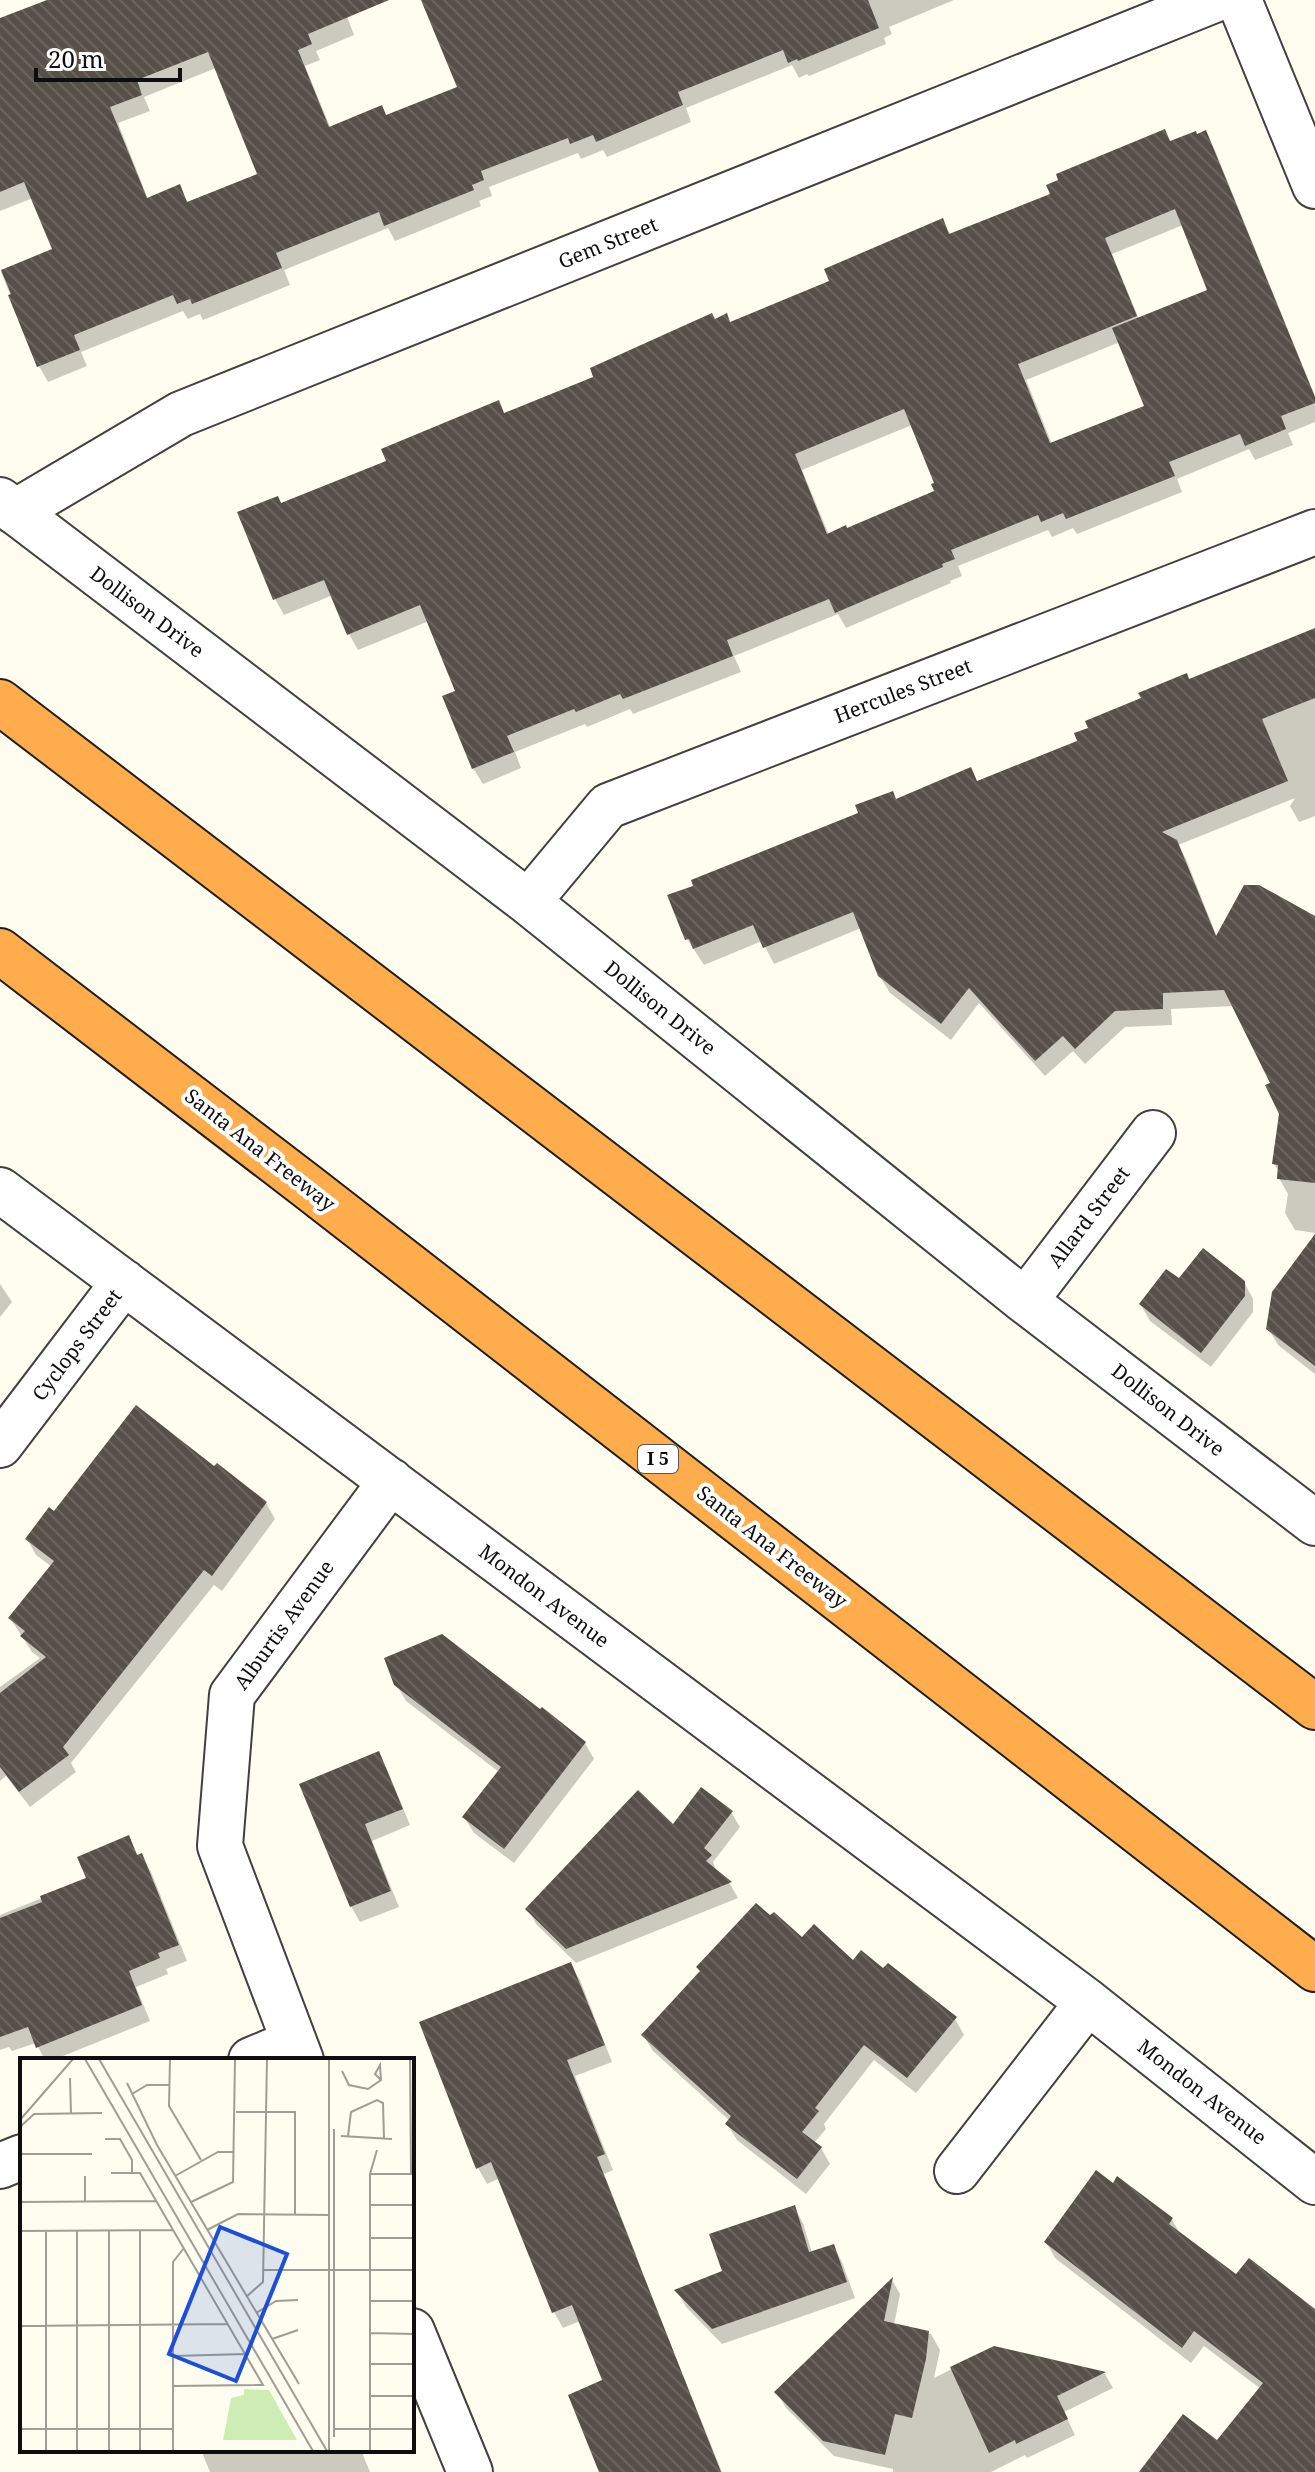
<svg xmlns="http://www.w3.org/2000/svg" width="1315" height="2472" font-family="'Noto Serif',serif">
	<defs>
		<pattern id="building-back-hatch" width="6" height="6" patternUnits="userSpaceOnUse" patternTransform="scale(2)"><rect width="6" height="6" fill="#575049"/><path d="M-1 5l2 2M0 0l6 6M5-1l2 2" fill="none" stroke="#6a655f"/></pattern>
	</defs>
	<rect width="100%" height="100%" fill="#fffdef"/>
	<!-- shadow -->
	<path fill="#0003" fill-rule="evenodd" d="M53,0H341L354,35L316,51L320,60L305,66L331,129L386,117L459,88L423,0H954L889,27L892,34L884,38L886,44L809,76L807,74L799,78L792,65L686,108L691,122L607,157L603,150L581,159L578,153L489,187L492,196L479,201L481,206L395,241L388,228L284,270L290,285L203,320L200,314L188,319L183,311L81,352L87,366L48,382L39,366L1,272L55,250L33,198L0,211V20ZM216,68L259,175L189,204L179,187L148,199L118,123L150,111L144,97Z
		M1205,133L1214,148L1315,396V422L1288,433L1293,445L1255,460L1249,449L1177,479L1182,492L1077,534L1073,528L1052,537L1048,530L958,566L962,576L950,581L951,583L846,628L838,614L734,656L741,672L633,714L630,709L587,727L585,724L515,752L521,768L483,784L473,768L458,692L429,621L358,650L349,634L333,595L284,615L275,599L239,513L281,505L596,378L714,322L731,324L832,282L942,221L951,235L1052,195L1171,143ZM1183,225L1210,291L1139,319L1112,254ZM1120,342L1147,408L1052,444L1026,380ZM912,425L936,484L937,492L847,530L829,535L802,470Z
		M1315,630V816L1299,822L1290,806L1295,798L1178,845L1186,859L1217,937L1315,918V1233L1295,1230L1285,1213L1288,1194L1279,1178L1280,1173L1274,1164L1281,1114L1272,1084L1234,1006L1171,1009L1172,1025L1125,1027L1085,1064L1073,1051L1045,1076L979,1003L951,1040L890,993L879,975L861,928L774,964L762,941L704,965L687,939L896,801L978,783L1080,742L1189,681Z
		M1315,1237V1374L1278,1345L1268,1328Z
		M1179,1281L1244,1282L1253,1299V1312L1211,1367L1150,1321L1141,1305Z
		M0,1284L12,1302L0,1317Z
		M215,1469L266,1503L275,1519L222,1591L214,1585L71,1763L76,1772L30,1807L6,1776L0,1781V1687L40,1658L32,1652L10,1618L52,1567L36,1555L27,1539L55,1514Z
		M396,1684L585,1743L594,1759L514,1863L474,1833L464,1817L499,1772L406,1701Z
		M378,1753L387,1769L410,1825L372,1841L399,1907L360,1922L351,1906L302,1785Z
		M731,1812L740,1827L713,1862L717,1873L730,1884L738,1898L576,1963L536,1924L528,1909L673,1827Z
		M128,1837L139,1857L142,1856L151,1872L187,1961L166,1969L168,1974L136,1987L150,2021L53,2060H45L36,2043L12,2051L9,2047L0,2050V1915L89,1879Z
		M802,1940L854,1963L955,2019L964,2035L916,2093L874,2060L824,2124L826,2129L814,2143L821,2148L830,2164L806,2194L737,2140L727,2124L730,2121L653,2051L643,2035Z
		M570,1964L580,1980L612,2062L575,2076L613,2170L604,2174L637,2257L634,2254L722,2472H601L605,2381L580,2321L563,2328L554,2312L500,2178L487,2184L478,2168Z
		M794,2207L803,2223L812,2253L833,2246L842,2262L855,2298L722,2344L686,2307L677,2291L724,2272Z
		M1172,2220L1181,2235L1236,2277L1315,2314V2472H1141L1218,2443L1261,2389L1204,2346L1191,2363L1055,2258L1046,2242Z
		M892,2280L900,2294L894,2325L931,2334L940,2350L934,2378L994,2348L1105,2374L1113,2388L1064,2412L1075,2435L1027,2458L1025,2455L991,2472H893V2469L834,2456L786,2408L777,2392Z
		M201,2450H361L370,2472H210Z"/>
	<!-- building -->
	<path fill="url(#building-back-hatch)" fill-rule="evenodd" d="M47,0H389L308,34L312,44L298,50L329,127L382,105L386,115L457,87L421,0H868L879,28L798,61L797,59L788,63L783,50L696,85L678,92L683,105L596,142L593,135L570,144L568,138L481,171L484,180L472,185L474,190L384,226L379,212L276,253L282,268L192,304L190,299L177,304L173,295L74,335L80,350L37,367L8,295L11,294L1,270L52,249L24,182L0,192V18ZM208,52L257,174L187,202L180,184L147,198L110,107L142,95L137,80Z
		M1165,129L1170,141L1196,131L1197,134L1206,130L1315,397V403L1281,416L1286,429L1245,446L1240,434L1169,462L1175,476L1066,519L1063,513L1041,522L1038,515L951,550L955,559L942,564L943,567L835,613L829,599L727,640L733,656L623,699L620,694L576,712L574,709L507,736L514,752L472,769L442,696L455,691L420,605L347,635L324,580L273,600L237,512L278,496L281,503L386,461L381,449L499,400L504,413L593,377L590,368L712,313L715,319L727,313L730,322L829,281L824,269L943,218L949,234L1050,194L1046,185L1058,180L1056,174ZM1175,209L1207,290L1112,328L1144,406L1050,443L1018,364L1137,316L1105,238ZM904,409L934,483L931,484L934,491L847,528L846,525L827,534L795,454Z
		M1315,628V698L1262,719L1288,781L1162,832L1177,840L1216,936L1244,885H1259L1315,916V1183L1277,1179L1278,1165L1272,1164L1279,1114L1265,1085L1270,1083L1224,990L1163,993V1009L1115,1011L1075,1049L1063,1036L1035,1061L969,988L941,1024L878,976L853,912L763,948L753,925L693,949L689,939L685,940L667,895L693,886L691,880L858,813L855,805L893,791L896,799L971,767L977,781L1077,741L1074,733L1088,728L1085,721L1141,698L1138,693L1187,673L1189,679Z
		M1315,1234V1366L1266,1329L1272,1292Z
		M1203,1248L1245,1281V1296L1201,1353L1139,1304L1166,1269L1179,1278Z
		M136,1405L214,1466L217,1463L267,1502L212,1576L204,1570L63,1747L69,1755L19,1792L0,1767V1693L46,1657L20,1636L25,1631L8,1618L54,1561L25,1539L49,1507L54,1511Z
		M442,1634L540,1709L542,1707L586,1742L504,1849L462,1817L501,1767L394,1685L384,1658Z
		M379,1751L403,1809L365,1824L391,1891L350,1907L299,1784Z
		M701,1787L733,1811L704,1848L712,1855L706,1861L732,1882L566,1949L525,1909L638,1790L673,1824Z
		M129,1835L137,1855L142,1853L179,1945L158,1953L160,1958L129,1971L142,2005L36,2048L28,2027L0,2037V1918L42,1902L40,1896L86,1878L77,1857Z
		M756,1903L770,1915L774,1912L802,1937L814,1924L853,1960L861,1950L883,1968L888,1963L957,2017L907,2078L864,2045L815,2108L819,2111L802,2132L822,2147L797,2179L725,2124L731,2116L641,2035L700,1971L696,1967Z
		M571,1962L605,2045L567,2060L605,2154L597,2157L721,2472H599L568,2395L602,2380L572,2305L552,2313L491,2162L476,2169L419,2022Z
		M1096,2170L1113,2183L1117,2176L1173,2218L1169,2224L1236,2274L1249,2258L1315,2309V2472H1139L1183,2414L1217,2440L1263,2383L1194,2331L1182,2348L1044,2242Z
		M795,2205L809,2252L834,2244L847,2282L712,2329L674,2290L722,2271L709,2234Z
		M893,2277L884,2321L929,2331L926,2359L912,2418L895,2414L885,2455L823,2441L774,2392Z
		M994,2346L1106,2372L1057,2396L1068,2419L1016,2444L1015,2440L989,2453L950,2367Z"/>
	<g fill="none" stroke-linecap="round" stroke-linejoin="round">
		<!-- minor casing -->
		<g stroke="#414141" stroke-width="48">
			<path id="minor" d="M1239,0L1315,186
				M0,500L528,902L1025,1301L1315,1523
				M15,512L181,414L1214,0
				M528,902L608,806L1315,532
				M0,1190L1088,2002L1315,2182
				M1025,1301L1153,1133
				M0,1445L124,1282
				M251,2060L294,2042
				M301,2060L220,1846L232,1695L391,1481
				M0,2166L22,2157
				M957,2171L1088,2002
				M412,2331L470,2472"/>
		</g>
		<!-- highway casing -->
		<g stroke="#1f1f1f" stroke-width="48">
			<path id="highway" d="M0,702L1315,1707
				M0,951L308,1187L1315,1969"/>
		</g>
		<!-- minor -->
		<use href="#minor" stroke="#fff" stroke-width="44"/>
		<!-- highway -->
		<use href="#highway" stroke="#ffac4d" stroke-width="44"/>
	</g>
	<g text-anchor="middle" stroke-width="8" stroke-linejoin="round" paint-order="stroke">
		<!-- shield labels -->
		<rect fill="#fff" stroke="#565656" stroke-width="2" x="638" y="1445" width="40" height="28" rx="6"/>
		<g font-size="18" font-weight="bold" fill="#0e0e0e">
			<text x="658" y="1465">I 5</text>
		</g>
		<!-- street labels -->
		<g font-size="20" fill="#0e0e0e" stroke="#fff">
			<text transform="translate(608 243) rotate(-22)" y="7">Gem Street</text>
			<text transform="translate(147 612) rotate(37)" y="7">Dollison Drive</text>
			<text transform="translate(903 691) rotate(-21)" y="7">Hercules Street</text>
			<text transform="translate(660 1008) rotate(39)" y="7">Dollison Drive</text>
			<text transform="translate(260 1150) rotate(38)" y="7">Santa Ana Freeway</text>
			<text transform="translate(1089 1217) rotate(-53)" y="7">Allard Street</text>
			<text transform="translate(77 1345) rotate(-53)" y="7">Cyclops Street</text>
			<text transform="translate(1168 1410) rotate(38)" y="7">Dollison Drive</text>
			<text transform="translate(772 1547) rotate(38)" y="7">Santa Ana Freeway</text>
			<text transform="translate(544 1596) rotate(37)" y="7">Mondon Avenue</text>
			<text transform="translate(284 1625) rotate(-54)" y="7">Alburtis Avenue</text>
			<text transform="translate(1202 2092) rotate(38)" y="7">Mondon Avenue</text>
		</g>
	</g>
	<!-- overview -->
	<g transform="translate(20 2058)">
		<rect width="394" height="394" fill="#fffdef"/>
		<path d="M224,331L249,332L277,382H203L211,340L224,337Z" fill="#ceedb5"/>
		<path fill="none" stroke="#9f9d95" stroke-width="2" d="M65,1L293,393M79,1L307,393M150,1L149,48L181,102M309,1V393M390,1L391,116M322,13L329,27L348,31L361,22L360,7L355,16L361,22M50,20L51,56M107,25L137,87L279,326M112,36L127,27H150M216,54H275V157M0,62L53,1M0,69L14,56L82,55M314,71V379M321,78L372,81M328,78L331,54L357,42L363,45L364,81M85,81H100L112,102V116M0,96H72M91,115H120L243,327L153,328M350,116H393M65,118V144M155,118L198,94H214M0,144L136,143M171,144L213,124L215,1M350,147H394M57,172V393M89,172V393M120,172V393M187,172L218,156L310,157M0,173L153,172M26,173V393M350,180H394M243,212H394M226,239L243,224L247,1M350,243H394M236,255L256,243L278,242M0,268L208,266M350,275L394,276M252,281L278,272M153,298L226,296M350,306H394M350,338H394M0,371H152M314,371H394M153,393V204L164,190M350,393V116L357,92"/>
		<path fill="#1d4ed8" fill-opacity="0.15" stroke="#1d4ed8" stroke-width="4" d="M200,169L267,196L216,323L149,296Z"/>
		<rect width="394" height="394" fill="none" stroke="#0e0e0e" stroke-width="4"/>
	</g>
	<!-- scale -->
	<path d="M36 68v12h144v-12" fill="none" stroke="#0e0e0e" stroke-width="4"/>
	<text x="48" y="68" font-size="24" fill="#0e0e0e" stroke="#ffffff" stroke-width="6" paint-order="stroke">20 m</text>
</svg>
